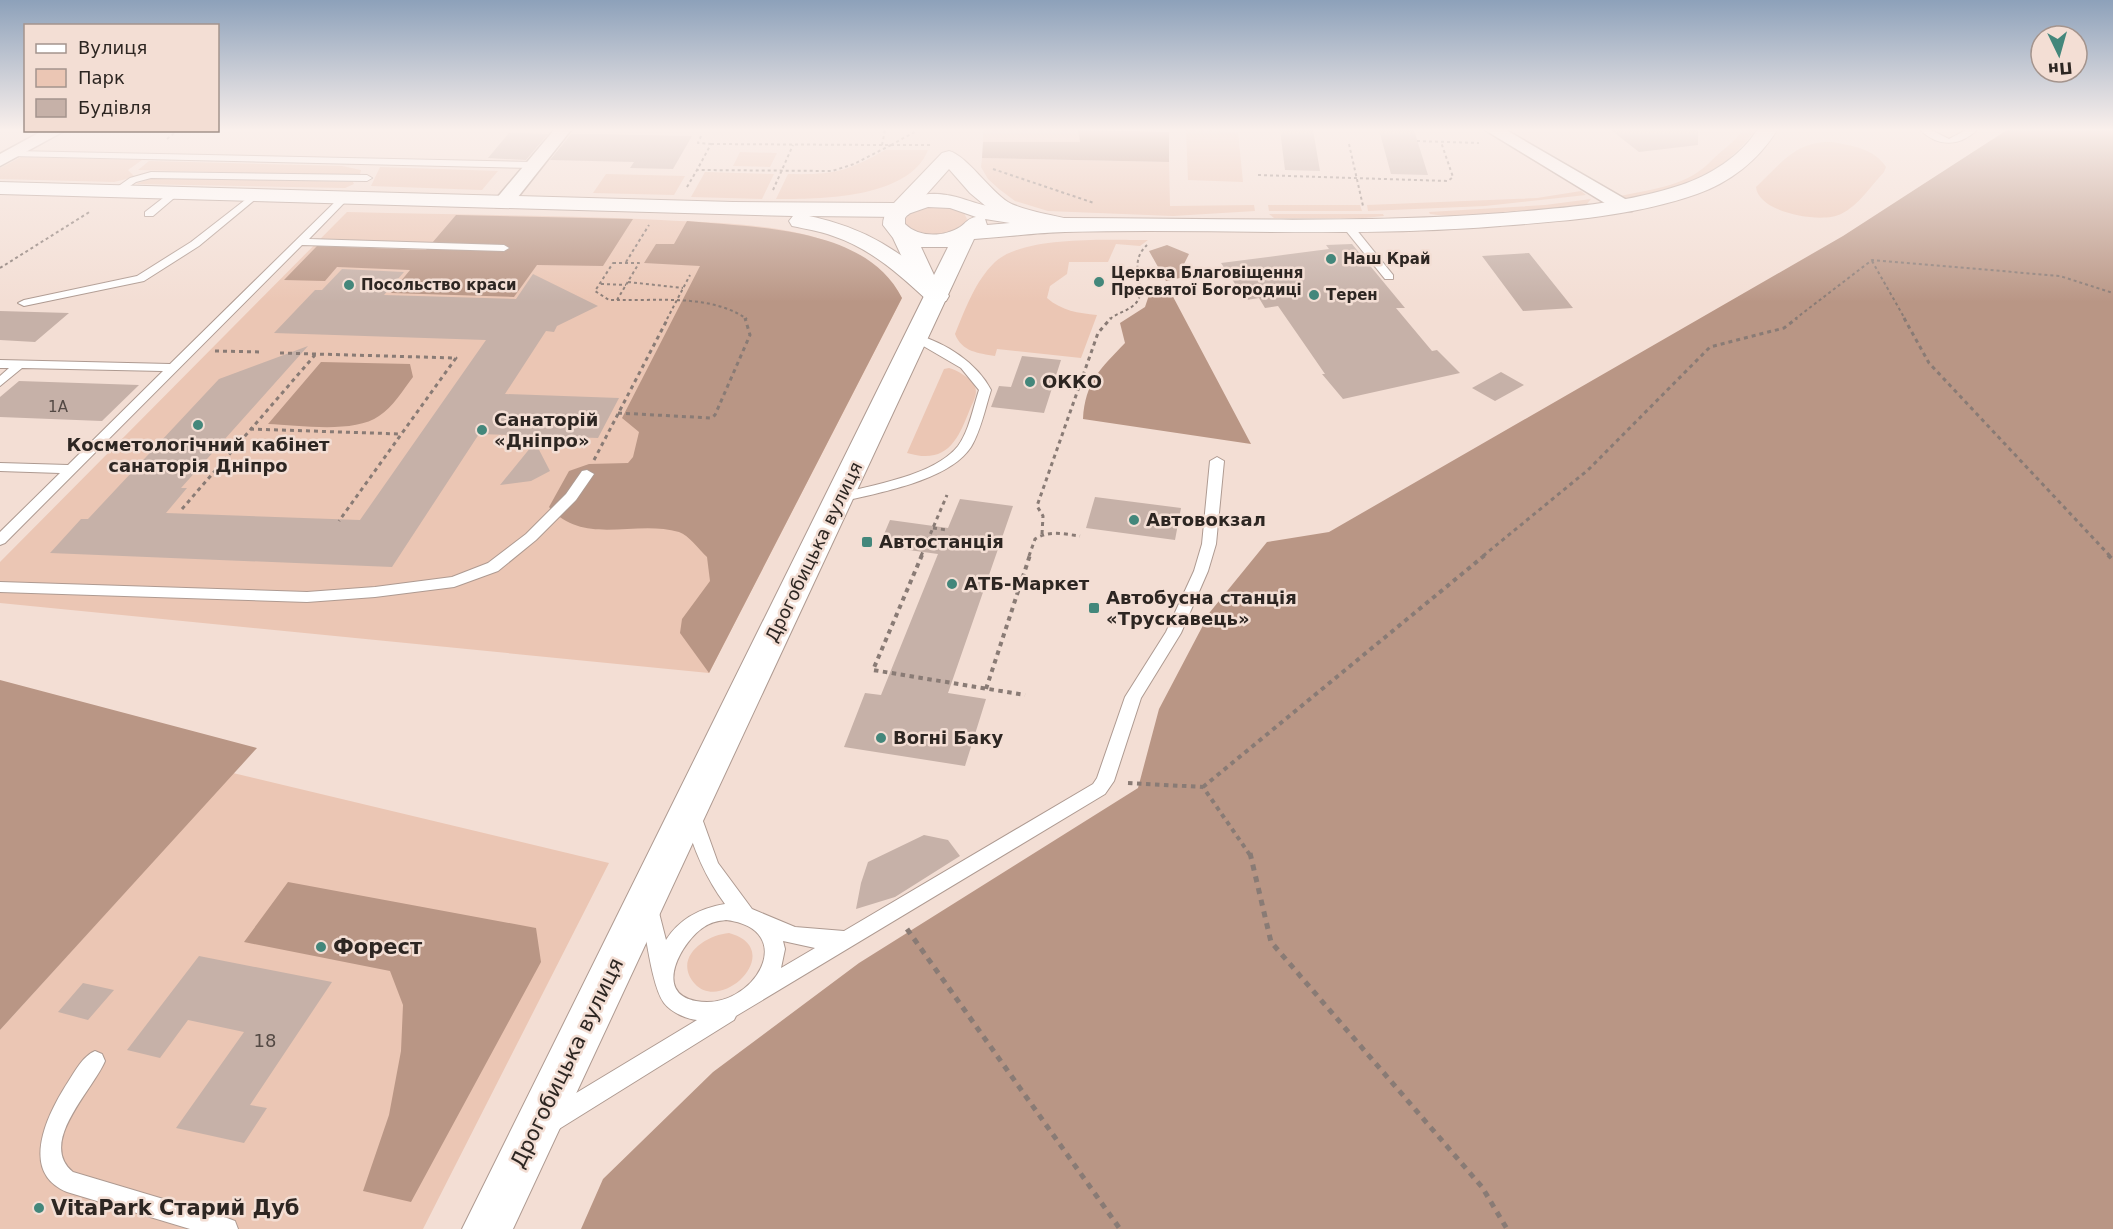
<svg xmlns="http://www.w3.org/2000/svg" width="2113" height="1229" font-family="'DejaVu Sans',sans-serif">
	<rect width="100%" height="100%" fill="#f3ded4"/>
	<!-- green -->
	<path fill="#ebc6b4" d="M983,130H1078L1081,142H983Z
		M1186,130L1238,132L1243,182L1188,180Z
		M1743,130H1755C1729,167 1694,185 1651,194C1641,196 1630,201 1620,196C1653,189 1689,186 1713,159C1723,149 1735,142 1743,130Z
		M1831,142C1851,145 1875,149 1886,167L1884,172C1871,186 1858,206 1841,214C1822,224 1758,213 1756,187C1781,164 1795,141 1831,142Z
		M885,150H928C909,199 819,199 776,199L788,174C832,175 847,172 885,150Z
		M740,152L777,153L770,167L733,166Z
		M21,157L142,160L128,170L135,177L114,182L0,179V168Z
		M982,158L1169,162L1170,206L1254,205L1255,211L1173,216L1048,211L1015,201L999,189L988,179L981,167Z
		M149,161L342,166L361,170L360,174L354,176L138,170Z
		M380,167L498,171L482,190L371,186Z
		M705,172L774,174L762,199L691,197Z
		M606,174L685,176L674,195L593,193Z
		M154,177L353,182L354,184L345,188L136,184Z
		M1581,191L1586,195L1485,206L1368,211L1367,205L1537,198Z
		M1591,199L1586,205C1536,212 1481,221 1430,214L1429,212L1545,205Z
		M941,205L964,213L967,219L965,224C948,239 921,238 905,224C905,207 928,206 941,205Z
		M1268,205H1360L1362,211H1269Z
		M347,212C452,215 557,215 661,220C713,223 775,223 824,240C855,250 886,268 902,298L709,673L0,603V562Z
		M1269,214H1383L1384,216L1363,218H1274Z
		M1148,240L1140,246L1116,244L1108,262H1069L1067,274L1050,286L1047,298C1062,311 1078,313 1097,315L1081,358L997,349L995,356C978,353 962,352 955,334C965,310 975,281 995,262C1025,235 1109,240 1148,240Z
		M949,368C957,370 971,378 975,387C978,394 973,402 970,409C958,440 947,465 907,453L944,369Z
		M233,773L609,863L423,1229H0V1030Z
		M729,933C787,949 723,1014 695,984C672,958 705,935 729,933Z"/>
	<!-- forest -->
	<path fill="#b99685" d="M1078,130L1169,132V162L982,158L983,142H1080Z
		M2007,130H2113V1229H581L603,1179L713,1072L859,963L1138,788L1159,709L1210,612L1267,542L1329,532L1843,236Z
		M456,215L633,219L603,266L537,265L514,297L391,293L410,270L337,267L325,281L284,280L317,246L426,250Z
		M687,221C756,228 866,226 902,298L709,673L680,633L682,619L710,581L707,557C699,550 689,535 679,532C634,519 584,547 549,507L569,471L589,464L628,463L633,457L639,432L622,418L700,266L644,263L656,244H674Z
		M1167,245L1189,254L1184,264L1189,276L1166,281L1149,251Z
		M1170,291L1251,444L1083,419C1085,382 1101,368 1125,343L1120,323L1145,307L1150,292Z
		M321,362L410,364L413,377C403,390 393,407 379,416C354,434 298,425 268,424Z
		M0,680L257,748L0,1030Z
		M288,882L536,928L541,962L411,1202L363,1191L389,1115L401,1051L403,1005L390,971L244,942Z"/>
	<!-- building -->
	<path fill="#c6b1a8" d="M1280,130H1313L1320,171L1285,170Z
		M1379,130H1414L1428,175L1391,174Z
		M1611,130H1698V145L1639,152Z
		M509,133L548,134L526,160L488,158Z
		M571,134H596L692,136L673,169L630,168L634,162L550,160Z
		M1352,244L1405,308H1396L1432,351L1437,350L1460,373L1343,399L1322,374H1325L1278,306L1265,308L1259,298L1246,300L1221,263L1329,249L1326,245Z
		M1529,253L1573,308L1523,311L1482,256Z
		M342,269L404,272L384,295L516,299L533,274L598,306L557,326L554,332L546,331L505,394L619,398L598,438L479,434L392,567L50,553L81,519H88L219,379L308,346L181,488H187L166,513L360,520L486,340L274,333L315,290H322Z
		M0,311L69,313L35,342L0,340Z
		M1022,356L1061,360L1044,413L991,407L999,386L1011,387Z
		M1501,372L1524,385L1495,401L1472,388Z
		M19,381L139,385L102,421L0,417V397Z
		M535,442L550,471L531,481L500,485Z
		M1095,497L1181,508L1175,540L1086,528Z
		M960,499L1013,506L948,693L986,699L965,766L844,747L865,693L881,695L938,554L879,546L890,520L948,528Z
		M924,835L948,840L960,856L895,897L856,909L861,883L868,862Z
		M199,956L332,982L250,1105L267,1108L244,1143L176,1128L244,1032L188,1020L160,1058L127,1050Z
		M83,983L114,990L88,1020L58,1012Z"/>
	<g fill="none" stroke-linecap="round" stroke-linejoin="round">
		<!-- service casing -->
		<g stroke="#ae9a91" stroke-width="2">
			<path id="service" d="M1920,130H1931L1949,139L1966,130H1977C1959,147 1938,147 1920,130Z
				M14,151L534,162L539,165L534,168L11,156V152Z
				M151,172L367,175L372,178L367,181L151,178L136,182L118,194L110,192L130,178Z
				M172,191L180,193L153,216H145V212Z
				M254,193L259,196L257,198L199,246L144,281L24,306L18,303L24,300L137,276L191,242Z
				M344,195L347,196V200L309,239L504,245L509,248L504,251L302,245L5,543L0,545V532L60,473L0,471V463L68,465L163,371L22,368L0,386V376L9,368H0V360L170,364L341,196Z
				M1343,223H1351L1393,275V279H1385L1343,227Z
				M917,335C946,343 977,363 991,390C985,409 981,430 971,447C949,481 877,493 840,502L835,501L833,498L835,495C871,485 934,476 958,446C969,431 973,408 979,390L961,368L913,340V336Z
				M1217,457L1224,461L1216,544L1208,571L1181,633L1141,698L1114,781L1105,794L736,1016L734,1020L559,1129L551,1132L543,1129L540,1121L543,1113L697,1020C686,1019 671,1012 664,1003C651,985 646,931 640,907L642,901L649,899L656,901L666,940C680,918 701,908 725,904C705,877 693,848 684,815L687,810L693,808L699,810L718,863L752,909L795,927L844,931L1093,784L1097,778L1125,697L1166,632L1194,571L1202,544L1210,461ZM726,920C801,929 754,1012 696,1001C652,993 682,941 704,927C711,922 718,921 726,920ZM783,941L815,948L781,968L785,949Z
				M587,470L594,474L576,500L536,540L498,571L454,587L375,597L307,602L0,592V582L307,592L375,587L452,577L488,563L526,534L566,494L582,471Z
				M95,1051L102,1054L105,1061C93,1090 37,1143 73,1172L227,1218L235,1221L238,1229H190L67,1192C18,1172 48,1113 68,1082C75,1071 83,1056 95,1051Z"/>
		</g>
		<!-- minor casing -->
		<g stroke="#ae9a91" stroke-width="3">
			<path id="minor" d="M44,130H66L0,166V154Z
				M554,130H571L510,207H496L494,203L496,199Z
				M1485,130H1506L1632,203L1634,207L1632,211H1618Z"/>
		</g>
		<!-- tertiary casing -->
		<g stroke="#ae9a91" stroke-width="2">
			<path id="tertiary" d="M949,151C966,155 990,191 1008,202C1023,211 1054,215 1071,220L1074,225L1071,230L1063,232L994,213L970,193L949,169L908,215L900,217L809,216C867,228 901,252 946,291L949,296L946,301L937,303L928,301C900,275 870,248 833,236C820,231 806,229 792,226L789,221L793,216L0,194V182L733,202L894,203L942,153Z"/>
		</g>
		<!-- secondary casing -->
		<g stroke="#ae9a91" stroke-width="2">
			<path id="secondary" d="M1757,130H1777C1759,160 1729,183 1697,194C1634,216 1566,221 1500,226C1355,238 1210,228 1065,232C1034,233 1004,237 974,239L513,1229H462L924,296L914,283L893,238L883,225C883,197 925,191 947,195C960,197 971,202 983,205C997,209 1011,209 1025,212L1028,217L1025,221L1063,218C1209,218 1357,224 1503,213C1562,208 1624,204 1681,185C1709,176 1741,156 1757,130ZM928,207L950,208L976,217C968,218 966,223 960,227C944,237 919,238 905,224V218L908,214ZM985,219L1010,223L987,225ZM921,247H948L934,275Z"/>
		</g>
		<!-- path-far3 -->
		<path stroke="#897b75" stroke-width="2" stroke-dasharray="3 3" stroke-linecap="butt" d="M701,136L698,143L711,144
			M167,139L178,130
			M1417,141L1479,143
			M711,144L882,145H891L854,164L832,171L697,170Z
			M1349,144L1363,206
			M882,145L885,130
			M891,145H930
			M891,145L918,130
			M993,169L1094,203
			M1258,175L1448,181L1453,177L1441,142
			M687,187L697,170
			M773,190L793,145
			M1872,261L1905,319
			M626,262L649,225
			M613,263H639L617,300H609L595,291Z
			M0,268L91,211
			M628,282L683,288
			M601,284L626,285
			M617,300C659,301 711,294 747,319
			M667,319L690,275
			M1110,319C1117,313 1128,311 1135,304C1150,290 1125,265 1147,245
			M1795,319L1872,260L2060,276L2113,293"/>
		<!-- path-far2 -->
		<path stroke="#897b75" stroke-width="3" stroke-dasharray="4 4" stroke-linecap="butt" d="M1904,318L1929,363L2110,556
			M215,351L262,352
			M280,353L456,358L339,521
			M618,413L711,418L715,415L750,335L745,318
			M250,429L401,434
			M594,460L668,318
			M182,509L315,355
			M933,528L947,530
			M1042,534L1043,516L1037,506L1098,333L1111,318
			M921,556L947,495
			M1029,556L1035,539C1049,530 1064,534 1080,536
			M1483,556L1588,470L1710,347L1784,328L1797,318"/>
		<!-- path-far1 -->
		<path stroke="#897b75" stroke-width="4" stroke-dasharray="4.5 4.5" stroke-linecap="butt" d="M922,555L873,670L1025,695
			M2108,555L2113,560
			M986,689L1030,555
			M1128,783L1203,787L1250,855
			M1203,787L1485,555"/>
		<!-- path -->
		<path stroke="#897b75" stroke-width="5" stroke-dasharray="6 6" stroke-linecap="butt" d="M1250,853L1271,942L1482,1187L1507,1229
			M907,929L1120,1229"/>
		<!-- service -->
		<use href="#service" fill="#fff" fill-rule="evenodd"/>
		<!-- minor -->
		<use href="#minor" fill="#fff" fill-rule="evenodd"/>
		<!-- tertiary -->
		<use href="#tertiary" fill="#fff" fill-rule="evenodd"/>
		<!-- secondary -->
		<use href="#secondary" fill="#fff" fill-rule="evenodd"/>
	</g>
	<!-- sky -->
	<linearGradient id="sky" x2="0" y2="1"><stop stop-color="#8da1ba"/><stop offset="0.43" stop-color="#faf0ec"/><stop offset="1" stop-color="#faf0ec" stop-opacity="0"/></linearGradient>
	<rect width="2113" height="302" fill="url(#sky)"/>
	<!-- markers -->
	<g fill="#43877b" stroke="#f3ded4" stroke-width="2">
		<circle cx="1331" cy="259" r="6"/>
		<circle cx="1099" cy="282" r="6"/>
		<circle cx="349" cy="285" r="6"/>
		<circle cx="1314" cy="295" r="6"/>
		<circle cx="1030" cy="382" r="6"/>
		<circle cx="198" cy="425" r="6"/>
		<circle cx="482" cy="430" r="6"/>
		<circle cx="1134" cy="520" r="6"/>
		<rect x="861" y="536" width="12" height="12" rx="3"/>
		<circle cx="952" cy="584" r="6"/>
		<rect x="1088" y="602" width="12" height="12" rx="3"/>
		<circle cx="881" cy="738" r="6"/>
		<circle cx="321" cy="947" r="6"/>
		<circle cx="39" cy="1208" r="6"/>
	</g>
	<g text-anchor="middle" stroke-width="5" stroke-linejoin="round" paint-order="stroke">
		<!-- far-poi labels -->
		<g font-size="15" font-weight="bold" fill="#2d2622" stroke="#f3ded4" text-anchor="start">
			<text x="1343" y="264">Наш Край</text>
			<text x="1111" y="278">Церква Благовіщення<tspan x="1111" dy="17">Пресвятої Богородиці</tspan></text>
			<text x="361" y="290">Посольство краси</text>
			<text x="1326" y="300">Терен</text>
		</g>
		<!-- number labels -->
		<g font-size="15" fill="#534944">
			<text x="58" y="412">1А</text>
		</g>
		<!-- poi labels -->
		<g font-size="18" font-weight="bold" fill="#2d2622" stroke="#f3ded4" text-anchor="start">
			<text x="1042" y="388">ОККО</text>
			<text x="494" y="426">Санаторій<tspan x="494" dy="21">«Дніпро»</tspan></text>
			<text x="198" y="451" text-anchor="middle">Косметологічний кабінет<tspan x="198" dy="21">санаторія Дніпро</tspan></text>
			<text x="1146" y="526">Автовокзал</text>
			<text x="879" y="548">Автостанція</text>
			<text x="964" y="590">АТБ-Маркет</text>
			<text x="1106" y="604">Автобусна станція<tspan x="1106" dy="21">«Трускавець»</tspan></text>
			<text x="893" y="744">Вогні Баку</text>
		</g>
		<!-- street labels -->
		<g font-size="18" fill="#2d2622" stroke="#f3ded4">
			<text transform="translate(814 552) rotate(-64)" y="6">Дрогобицька вулиця</text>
		</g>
		<!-- near-number labels -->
		<g font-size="18" fill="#534944">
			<text x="265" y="1047">18</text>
		</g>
		<!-- near-poi labels -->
		<g font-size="21" font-weight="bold" fill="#2d2622" stroke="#f3ded4" text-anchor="start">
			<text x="333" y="954">Форест</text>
			<text x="51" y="1215">VitaPark Старий Дуб</text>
		</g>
		<!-- near-street labels -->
		<g font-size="21" fill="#2d2622" stroke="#f3ded4">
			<text transform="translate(567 1063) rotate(-64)" y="7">Дрогобицька вулиця</text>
		</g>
	</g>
	<!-- legend -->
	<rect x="24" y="24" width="195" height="108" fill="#f3ded4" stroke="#a4948d" stroke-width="1.5"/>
	<rect x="36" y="44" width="30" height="9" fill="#ffffff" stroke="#a4948d" stroke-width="1.5"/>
	<text x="78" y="54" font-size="18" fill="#2d2622">Вулиця</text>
	<rect x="36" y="69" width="30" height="18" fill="#ebc6b4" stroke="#a4948d" stroke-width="1.5"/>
	<text x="78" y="84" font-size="18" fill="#2d2622">Парк</text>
	<rect x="36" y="99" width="30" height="18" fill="#c6b1a8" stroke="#a4948d" stroke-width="1.5"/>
	<text x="78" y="114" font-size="18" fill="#2d2622">Будівля</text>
	<!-- north arrow -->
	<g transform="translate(2059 54) rotate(175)"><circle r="28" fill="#f3ded4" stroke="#a4948d" stroke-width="1.5"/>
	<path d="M0-4.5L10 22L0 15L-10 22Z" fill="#43877b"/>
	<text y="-9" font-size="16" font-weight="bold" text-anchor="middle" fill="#2d2622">Пн</text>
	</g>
</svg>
